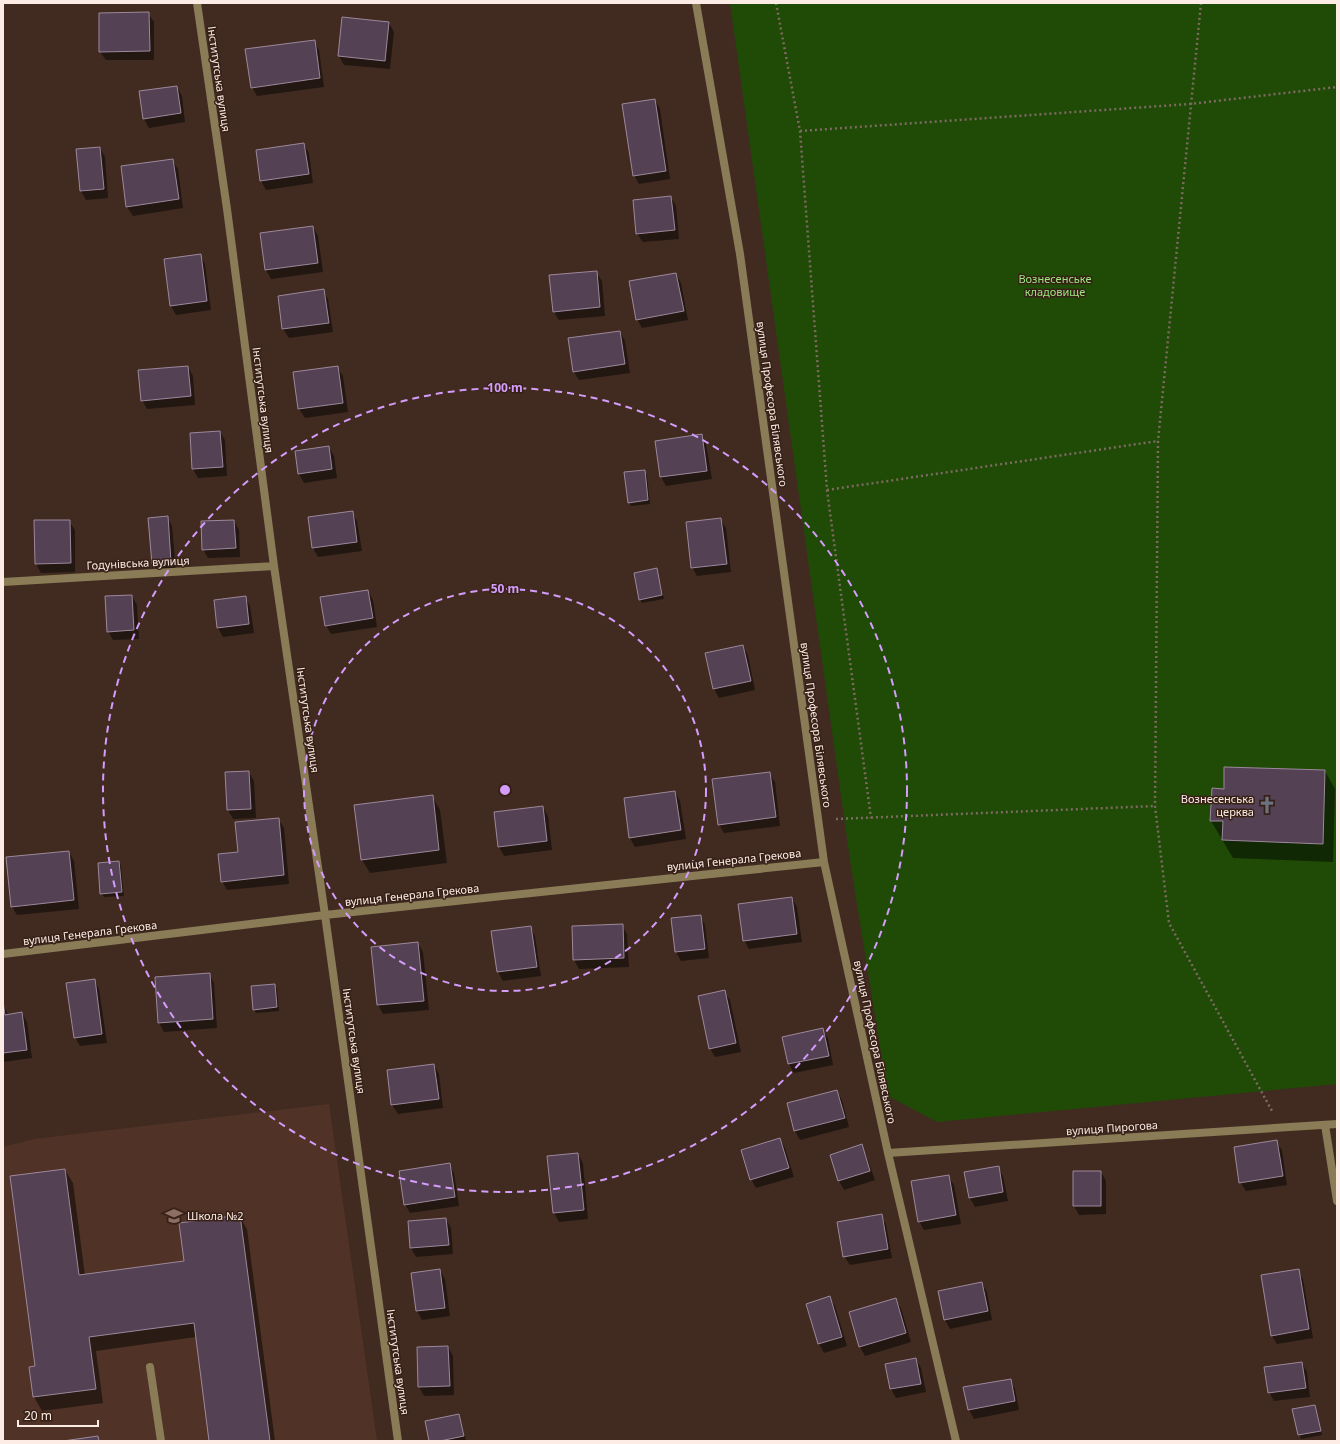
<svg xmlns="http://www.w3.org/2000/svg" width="1340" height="1444" font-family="'Noto Sans',sans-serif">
	<rect width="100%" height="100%" fill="#412b21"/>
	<!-- built -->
	<path fill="#503326" d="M329,1104L377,1441H3V1147L34,1139Z"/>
	<!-- green -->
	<path fill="#1f4b07" d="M730,3H1337V1084L937,1122L888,1096L851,867Z"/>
	<!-- shadow -->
	<path fill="#0007" d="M148,13L154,22V60H106L100,52Z
		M389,23L394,32L390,69L344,65L339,56Z
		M314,41L319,50L324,87L257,96L252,87Z
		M177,87L182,96L185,122L149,128L144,119Z
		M655,100L660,109L670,179L639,184L634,175Z
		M304,145L309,153L313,183L266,190L261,181Z
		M100,148L105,157L108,198L86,200L81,191Z
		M172,160L178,169L183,208L133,216L127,207Z
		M671,197L676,206L679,239L643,242L637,234Z
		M313,227L318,236L323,272L271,279L266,270L261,234Z
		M200,255L205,264L211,310L176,315L171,306Z
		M596,272L602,281L605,316L559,320L553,311Z
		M676,274L681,283L688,320L642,328L637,319Z
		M323,291L328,299L333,332L289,338L283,329Z
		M620,332L625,341L630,373L579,380L574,372Z
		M188,367L193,376L195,405L147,409L142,400Z
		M337,367L343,376L348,412L305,418L299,409L294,373Z
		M220,432L225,440L227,476L198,478L193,469Z
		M701,435L706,444L712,479L666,486L661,477L656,442Z
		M329,447L334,456L337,478L304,483L299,474Z
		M644,471L647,475L650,504L631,506L629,502Z
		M352,512L357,521L362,551L318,557L313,548L309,518Z
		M167,517L172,526L176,571L158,572L153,563Z
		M720,519L726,528L731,572L697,576L692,567Z
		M35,521H69L75,530V572L41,573L36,564Z
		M234,521L239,530L240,557L208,558L203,549Z
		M656,569L664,599L642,603L640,599Z
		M368,591L373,600L377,627L331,634L326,625Z
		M132,596L137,605L139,639L113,640L108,631Z
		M245,597L250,606L254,633L223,637L218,628Z
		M743,646L748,655L755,690L719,698L714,689Z
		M1325,771L1335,789L1333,862L1233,858L1211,821L1225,790Z
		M249,772L254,781L256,818L233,819L228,810L226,773Z
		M769,773L775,782L780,826L724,833L719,824Z
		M675,792L680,801L686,839L635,847L630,838Z
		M432,796L440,810L447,863L370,873L362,860Z
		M543,807L548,816L552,850L504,856L499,847Z
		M278,819L284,828L289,884L227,890L222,881L239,852Z
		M69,852L74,861L79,909L17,915L12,907Z
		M119,862L121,866L124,896L104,897L101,893Z
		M792,898L797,907L802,942L749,949L744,940Z
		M700,916L705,925L709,958L681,961L676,952L673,919Z
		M622,925L627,934L629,967L579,969L574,960Z
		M530,927L535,936L541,976L503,981L498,972L493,932Z
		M418,943L423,952L429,1010L383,1014L378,1005L372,948Z
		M209,974L214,983L217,1028L164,1032L159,1023L156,978Z
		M94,980L99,989L107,1043L80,1046L75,1037Z
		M275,985L277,989L279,1011L256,1013L254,1009Z
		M724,991L730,1000L741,1052L715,1057L710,1048Z
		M3,1003L8,1015L22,1013L27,1022L32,1058L3,1062Z
		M822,1030L828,1038L833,1065L794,1073L789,1064L784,1038Z
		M434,1065L439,1074L443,1108L398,1114L392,1105L388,1071Z
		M837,1091L842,1100L849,1127L800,1140L795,1131Z
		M780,1139L785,1148L794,1177L756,1188L751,1179Z
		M1276,1142L1282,1150L1287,1185L1246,1191L1240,1182Z
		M861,1146L866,1155L875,1180L844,1190L839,1181L831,1156Z
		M578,1154L583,1163L588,1219L559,1222L554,1213L548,1157Z
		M449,1164L454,1173L459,1206L410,1213L405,1204Z
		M998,1167L1003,1176L1008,1201L975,1207L970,1198Z
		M65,1170L73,1183L85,1276L185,1262L239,1216L247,1229L275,1441H210L196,1337L96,1351L103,1403L42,1411L34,1397L30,1368L36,1367Z
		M1101,1172L1106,1181V1214L1079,1215L1074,1206Z
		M948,1176L954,1185L961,1224L924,1230L919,1221Z
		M881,1215L886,1224L892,1258L850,1265L844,1256Z
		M446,1219L451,1228L453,1254L416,1257L411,1248Z
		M440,1270L445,1279L450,1316L422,1320L417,1311L412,1274Z
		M1298,1270L1303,1279L1313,1338L1277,1344L1272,1336Z
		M982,1283L987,1292L992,1320L950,1329L945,1320L939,1292Z
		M829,1298L835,1306L847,1346L824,1353L819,1344Z
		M895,1299L901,1308L911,1342L865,1356L860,1347L850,1312Z
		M448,1347L453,1356L454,1395L424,1396L419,1387Z
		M916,1359L921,1368L926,1392L896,1398L891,1389L887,1365Z
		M1302,1363L1307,1372L1310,1397L1274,1401L1269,1392Z
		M1010,1380L1015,1389L1019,1410L974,1419L969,1410Z
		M1315,1406L1322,1435L1301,1439L1294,1410Z
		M459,1416L466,1440L430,1441Z"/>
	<!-- building -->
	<path fill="#544153" stroke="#9d889c" d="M149,12L150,51L99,52V13Z
		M342,17L389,22L385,61L338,56Z
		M315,40L320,78L251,88L245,49Z
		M177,86L181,113L143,119L139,91Z
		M655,99L666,171L633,176L622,104Z
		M304,143L309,174L260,181L256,150Z
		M100,147L104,189L80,191L76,149Z
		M173,159L179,199L126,207L121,166Z
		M671,196L675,230L636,234L633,200Z
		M313,226L318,263L265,270L260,233Z
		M201,254L207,301L170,306L164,259Z
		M597,271L600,307L553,312L549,275Z
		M676,273L684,311L636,320L629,281Z
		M324,289L329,323L282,329L278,296Z
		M620,331L625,364L573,372L568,338Z
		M188,366L191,396L141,401L138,370Z
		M338,366L343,403L298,409L293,372Z
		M220,431L223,467L192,469L190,433Z
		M702,434L707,471L660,477L655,441Z
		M329,446L332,469L298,474L295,451Z
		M645,470L648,500L628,503L624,472Z
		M353,511L357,542L312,548L308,517Z
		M168,516L171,562L152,564L148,518Z
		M721,518L727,564L691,568L686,522Z
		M34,520H70L71,563L35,564Z
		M234,520L236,548L202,550L201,521Z
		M657,568L662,595L639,600L634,573Z
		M368,590L373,618L325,626L320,597Z
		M132,595L134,630L107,632L105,596Z
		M246,596L249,624L217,628L214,600Z
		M743,645L751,681L713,689L705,653Z
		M1224,767L1325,770L1323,844L1222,840L1223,821H1210L1212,788L1224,789Z
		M249,771L251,809L227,810L225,772Z
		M770,772L776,817L718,825L712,779Z
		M675,791L681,830L629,838L624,798Z
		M433,795L439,850L361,860L354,805Z
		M543,806L547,841L498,847L494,812Z
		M279,818L284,875L221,882L218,854L238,852L235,822Z
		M69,851L74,900L11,907L6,857Z
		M119,861L122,892L100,894L98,863Z
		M792,897L797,934L743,941L738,904Z
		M701,915L705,949L675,952L671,918Z
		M623,924L624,958L573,960L572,926Z
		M531,926L537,967L497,972L491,931Z
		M418,942L424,1001L377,1005L371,947Z
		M210,973L213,1019L158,1023L155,977Z
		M95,979L102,1034L74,1038L66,983Z
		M275,984L277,1007L253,1010L251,986Z
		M725,990L736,1043L709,1049L698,996Z
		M3,1001L5,1015L22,1012L27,1050L3,1053Z
		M823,1028L829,1056L788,1064L782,1037Z
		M434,1064L439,1099L391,1105L387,1070Z
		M837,1090L845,1118L794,1131L787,1103Z
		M780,1138L789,1168L750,1180L741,1150Z
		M1277,1140L1283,1176L1239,1183L1234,1147Z
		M862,1144L870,1171L838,1181L830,1155Z
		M578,1153L584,1210L553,1213L547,1156Z
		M450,1163L455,1197L404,1205L399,1171Z
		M999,1166L1003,1192L969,1198L964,1172Z
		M65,1169L79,1275L184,1261L179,1223L240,1215L270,1441H209L194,1323L89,1337L96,1389L33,1397L29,1367L35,1366L10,1176Z
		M1073,1171H1101V1206H1073Z
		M949,1175L956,1215L918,1222L911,1181Z
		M882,1214L888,1249L843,1257L837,1222Z
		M446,1218L449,1245L410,1248L408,1221Z
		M440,1269L445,1308L416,1311L411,1273Z
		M1299,1269L1309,1329L1271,1336L1261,1275Z
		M982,1282L988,1311L944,1320L938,1291Z
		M830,1296L842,1337L818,1344L806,1304Z
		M896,1298L906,1333L859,1347L849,1312Z
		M448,1346L450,1386L418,1387L417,1347Z
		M916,1358L921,1384L890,1389L885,1364Z
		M1302,1362L1306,1388L1268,1393L1264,1367Z
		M1011,1379L1015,1401L968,1410L963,1387Z
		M1315,1405L1321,1431L1298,1435L1292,1409Z
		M459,1414L464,1436L440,1441H429L425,1421Z
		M98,1436L99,1441H63Z"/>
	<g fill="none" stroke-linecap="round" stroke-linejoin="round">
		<!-- path -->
		<path stroke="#7e6a60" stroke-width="2.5" stroke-dasharray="2 3" stroke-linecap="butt" d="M776,3L800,131L827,490L871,818
			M1201,3L1158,441L1155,806L1169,923L1272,1111
			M800,131L1190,104L1337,87
			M827,490L1158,441
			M836,819L1155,806"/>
		<!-- service -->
		<path stroke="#8a7c56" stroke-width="8" d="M150,1367L161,1441"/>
		<!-- minor -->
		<path stroke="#8a7c56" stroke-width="8" d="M197,3L227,209L274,566L325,915L398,1441
			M696,3L740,254L824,862L888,1153L956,1441
			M3,582L274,566
			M3,954L325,915L824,862
			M1325,1125L1337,1201
			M888,1153L1337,1124"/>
	</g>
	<!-- distance rings -->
	<g fill="none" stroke="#d49cfb" stroke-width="2" stroke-dasharray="7 5">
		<circle cx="505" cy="790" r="201"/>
		<circle cx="505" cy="790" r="402"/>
	</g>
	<!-- icons -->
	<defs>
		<g id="church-bare" transform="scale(1.38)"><path d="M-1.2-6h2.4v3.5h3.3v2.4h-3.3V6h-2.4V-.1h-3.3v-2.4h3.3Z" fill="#6b7280" stroke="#372117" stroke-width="2.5" paint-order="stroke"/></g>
		<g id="school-bare" transform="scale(1.38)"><path d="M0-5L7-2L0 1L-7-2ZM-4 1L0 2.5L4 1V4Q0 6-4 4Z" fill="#8d6e63" stroke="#372117" stroke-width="2.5" paint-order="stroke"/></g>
	</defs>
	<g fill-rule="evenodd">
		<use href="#church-bare" x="1267" y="805"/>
		<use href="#school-bare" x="174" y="1216"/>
	</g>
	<g text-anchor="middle" stroke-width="3" stroke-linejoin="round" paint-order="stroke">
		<!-- street labels -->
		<g font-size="11" fill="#fcece5" stroke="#372117">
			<text transform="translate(219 79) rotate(82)" y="4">Інститутська вулиця</text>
			<text transform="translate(263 400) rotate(83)" y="4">Інститутська вулиця</text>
			<text transform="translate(772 404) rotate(82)" y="4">вулиця Професора Білявського</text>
			<text transform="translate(138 563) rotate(-3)" y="4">Годунівська вулиця</text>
			<text transform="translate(308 720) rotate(82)" y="4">Інститутська вулиця</text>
			<text transform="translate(816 725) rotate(82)" y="4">вулиця Професора Білявського</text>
			<text transform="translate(734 860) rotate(-6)" y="4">вулиця Генерала Грекова</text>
			<text transform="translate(412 895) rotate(-6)" y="4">вулиця Генерала Грекова</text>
			<text transform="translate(90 933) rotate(-7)" y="4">вулиця Генерала Грекова</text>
			<text transform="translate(354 1041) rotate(82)" y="4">Інститутська вулиця</text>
			<text transform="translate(875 1042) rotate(78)" y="4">вулиця Професора Білявського</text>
			<text transform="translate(1112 1128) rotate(-4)" y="4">вулиця Пирогова</text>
			<text transform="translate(398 1362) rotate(82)" y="4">Інститутська вулиця</text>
		</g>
		<!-- park labels -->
		<g font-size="11" fill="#9ae57e" stroke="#372117">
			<text x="1055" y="283">Вознесенське<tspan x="1055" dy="13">кладовище</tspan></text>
		</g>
		<!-- poi labels -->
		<g font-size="11" fill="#fcece5" stroke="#372117" text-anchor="end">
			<text x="1254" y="803">Вознесенська<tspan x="1254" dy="13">церква</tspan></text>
			<text x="187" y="1220" text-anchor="start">Школа №2</text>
		</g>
	</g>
	<circle cx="505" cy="790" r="6" fill="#d49cfb" stroke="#372117" stroke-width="2"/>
	<g font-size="12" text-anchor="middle" font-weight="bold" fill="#d49cfb" stroke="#372117" stroke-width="3" stroke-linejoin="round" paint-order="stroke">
		<text x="505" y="392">100 m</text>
		<text x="505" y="593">50 m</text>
	</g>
	<!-- border -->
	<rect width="1340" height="1444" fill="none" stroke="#fcece5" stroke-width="8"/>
	<!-- scale -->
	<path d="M18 1420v6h80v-6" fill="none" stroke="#fcece5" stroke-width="2"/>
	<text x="24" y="1420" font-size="12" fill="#fcece5" stroke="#372117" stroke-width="3" paint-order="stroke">20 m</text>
</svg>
